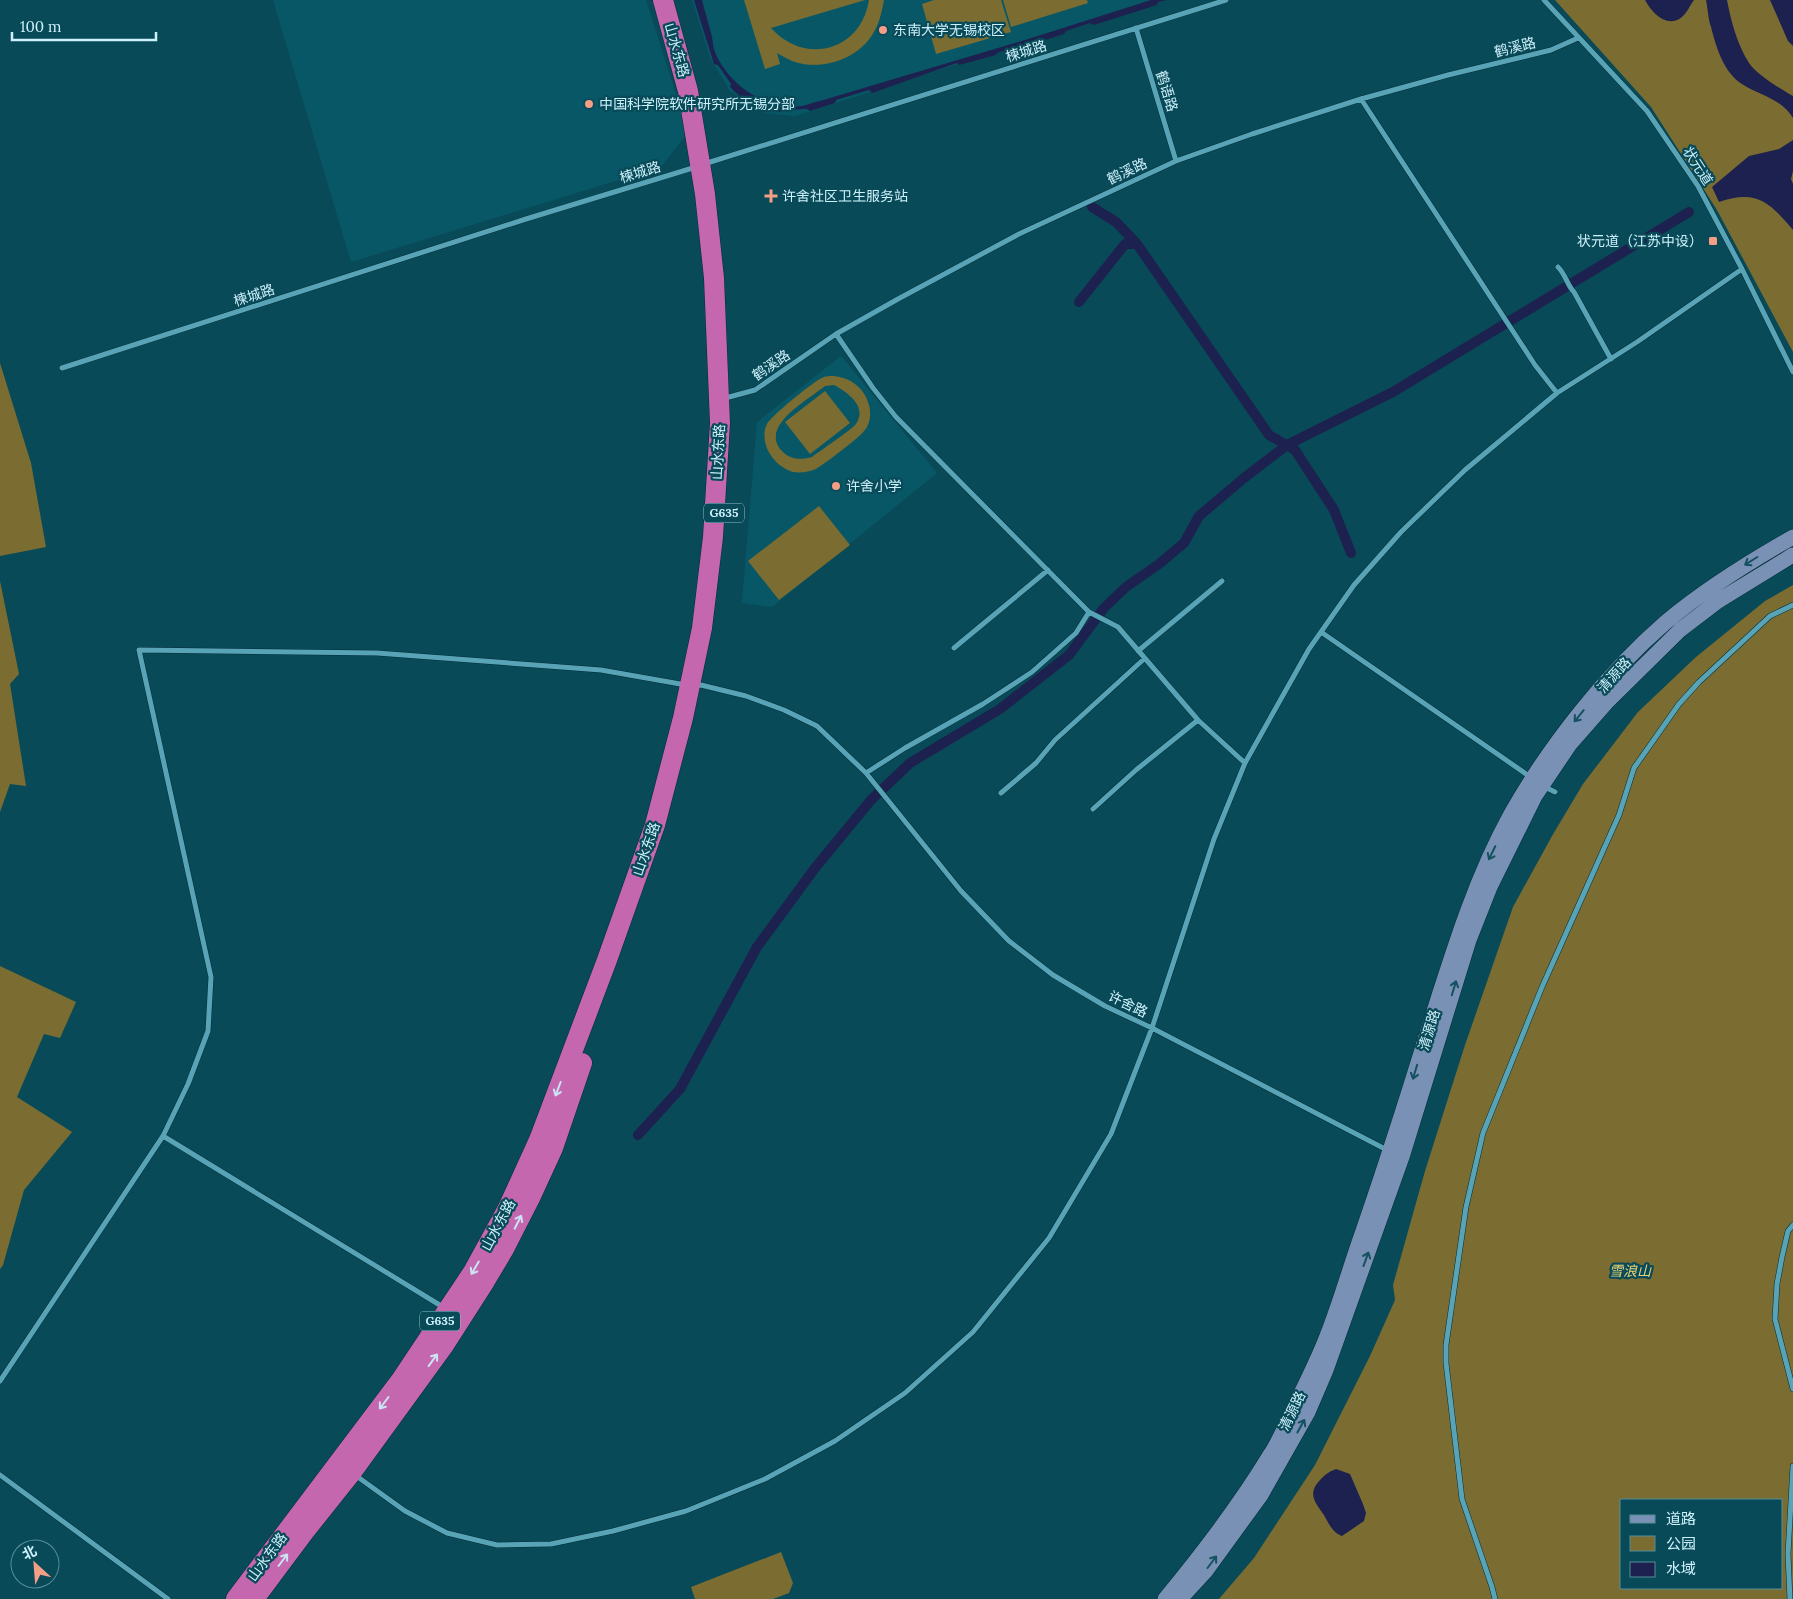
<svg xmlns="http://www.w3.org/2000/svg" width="1793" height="1599" font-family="Lora,'Noto Sans SC',serif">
	<rect width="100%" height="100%" fill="#094a58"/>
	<!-- built -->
	<path fill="#085767" d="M273,0H646L688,132L661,167L351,262Z
		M692,0H1159L795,116L763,113L730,91L711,60Z
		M841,356L937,473L772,607L742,603L757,422Z"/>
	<!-- green -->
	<path fill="#7b6d31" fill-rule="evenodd" d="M744,0H865L771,28C805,66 861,51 869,0H884C882,10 880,21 875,30C861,58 824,71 795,62C789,60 783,56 777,53L780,64L765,69Z
		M934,0H1001L1011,32L936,54L922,4Z
		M1003,0H1087L1088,3L1011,27Z
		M1555,0H1793V352L1717,210L1651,107Z
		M0,363L31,463L46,547L0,556Z
		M834,376C841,377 849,379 855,384C869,394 876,417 864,431C859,438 824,464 816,469C809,472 801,473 793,472C783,469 775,462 770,454C765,446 762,433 767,424C770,417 814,381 822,378C825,376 830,376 834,376ZM834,385C847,392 868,406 856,424C850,431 821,450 812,457C802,460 791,460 783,452C757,427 808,400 825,386Z
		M825,391L850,423L810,454L785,422Z
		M819,506L850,545L779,600L748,561Z
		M0,581L19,674L10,684L26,786L10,784L0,812Z
		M1793,585V1599H1219L1254,1558L1315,1465L1370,1356L1395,1300L1393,1285L1425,1171L1465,1045L1513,907L1552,836L1583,784L1638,712L1696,657L1765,601ZM1622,1500H1782V1588H1622Z
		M0,966L76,1002L60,1038L44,1034L17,1097L72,1132L24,1190L3,1265L0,1269Z
		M781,1552L793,1583L789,1593L773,1599H695L691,1587Z"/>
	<!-- water -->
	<path fill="#1d214f" d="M694,0H702C705,12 709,25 712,37C713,42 713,48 715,52C727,82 761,107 793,107C802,107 811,103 820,101L1025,40L1151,0H1167L1158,2L1157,5L1097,24L1093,25L1090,23L1066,31L1064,34L1023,47L1020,45L997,53L996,55L959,65L957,63L872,93L869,90L836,100L835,103L810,111L807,109L782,110L780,112C763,109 742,101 730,87L731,84L718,65L714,64Z
		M1645,0H1694C1690,5 1687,13 1682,17C1667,29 1652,13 1645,0Z
		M1706,0H1727C1731,21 1737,44 1749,63C1757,75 1781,89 1793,96V118C1781,98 1760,96 1742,84C1724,73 1716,47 1711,27C1708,19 1708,9 1706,0Z
		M1770,0H1793V46L1788,41Z
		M1793,140V171L1791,179L1793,184V230C1770,203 1757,189 1719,202L1712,187L1749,156L1779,149Z
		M1336,1469L1350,1474L1363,1504L1366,1513L1364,1521L1342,1536C1332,1532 1329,1524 1324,1515C1315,1502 1307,1494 1320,1480C1325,1475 1328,1472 1336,1469Z"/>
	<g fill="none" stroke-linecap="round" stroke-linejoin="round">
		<!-- canal -->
		<path stroke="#1d214f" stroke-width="10" d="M1092,207L1116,222L1137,244
			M1079,302L1125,244H1137L1269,435L1295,450L1334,510L1351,553
			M638,1135L680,1089L757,947L815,868L871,800L910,763L1000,709L1069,655L1104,608L1126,587L1159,564L1184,543L1199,516L1244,478L1287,445L1393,392L1689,212"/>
		<!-- street casing -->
		<g stroke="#032e38" stroke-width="6">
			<path id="street" d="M1544,0L1647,111L1698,186L1742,269L1793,372
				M1136,28L1176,161
				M1361,99L1535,365L1557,393
				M704,164L1226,0
				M1558,267C1566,275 1567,285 1574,292L1611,359
				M836,334L873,388L896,417L1089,612L1118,627L1198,720L1245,763
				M62,368L526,219L696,167
				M722,396L729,397L755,390L836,334L898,299L1019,234L1176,161L1252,134L1361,99L1448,75L1551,50L1578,38
				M1321,632L1532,778
				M954,648L1048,570
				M1138,651L1222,581
				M695,686L701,685L746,696L784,710L817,726L866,773L961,891L1009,941L1053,975L1105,1006L1152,1028L1387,1150
				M866,773L905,748L983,704L1032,672L1076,633L1089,612
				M1543,786L1555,792
				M1001,793L1036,763L1055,740L1144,659
				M1093,809L1136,770L1198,720
				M163,1136L443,1307
				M1793,1225L1788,1231L1782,1257L1777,1284L1775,1319L1793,1389
				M0,1381L163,1136L188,1084L208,1031L211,977L139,650L377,653L601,670L686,685
				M0,1475L168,1599
				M355,1475L405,1511L447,1533L497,1545L551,1544L613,1531L686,1511L765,1479L835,1441L905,1393L973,1332L1049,1238L1111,1134L1152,1028L1214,839L1245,763L1309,649L1354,585L1401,532L1465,470L1557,393L1637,342L1742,269
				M1495,1599L1492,1587L1462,1499L1446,1363V1345L1466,1207L1483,1133L1542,987L1619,815L1634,768L1679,704L1699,682L1770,616L1793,605
				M1790,1599L1788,1554L1793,1466"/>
		</g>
		<!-- secondary casing -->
		<g stroke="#032e38" stroke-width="16">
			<path id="secondary" d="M1165,1599C1203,1553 1239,1506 1270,1455C1278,1443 1284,1429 1290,1416C1302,1391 1315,1366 1325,1341C1337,1312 1346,1281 1356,1251C1382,1177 1406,1102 1429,1027C1452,955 1474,881 1511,814C1549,746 1607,673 1666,622C1705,589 1749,562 1793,537
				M1180,1599L1205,1572L1261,1495L1308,1412L1326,1370L1402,1157L1469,940L1490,887L1535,796L1570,744L1606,703L1680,630L1718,601L1793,555"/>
		</g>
		<!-- highway casing -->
		<g stroke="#032e38" stroke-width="21">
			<path id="highway" d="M236,1599L401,1380L473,1272L508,1208L539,1140L607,960L655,825L683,718L702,628L713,537L720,423L714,278L705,194L688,91L663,0
				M254,1599L304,1532L351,1473L444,1345L485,1281L504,1249L530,1198L553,1148L582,1063"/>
		</g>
		<!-- street -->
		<use href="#street" stroke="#58a3b6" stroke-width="5"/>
		<!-- secondary -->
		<use href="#secondary" stroke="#7891b4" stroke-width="15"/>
		<!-- highway -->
		<use href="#highway" stroke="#c467ae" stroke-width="20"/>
	</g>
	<!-- one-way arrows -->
	<defs><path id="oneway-shaft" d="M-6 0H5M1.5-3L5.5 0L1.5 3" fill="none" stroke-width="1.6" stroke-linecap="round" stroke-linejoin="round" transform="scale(1.25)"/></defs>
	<g stroke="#145161">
		<use href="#oneway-shaft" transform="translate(1751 561) rotate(148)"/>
		<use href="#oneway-shaft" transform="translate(1579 716) rotate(129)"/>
		<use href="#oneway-shaft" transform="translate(1492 853) rotate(116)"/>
		<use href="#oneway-shaft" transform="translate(1454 988) rotate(-73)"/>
		<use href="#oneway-shaft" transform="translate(1415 1072) rotate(107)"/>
		<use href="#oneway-shaft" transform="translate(1366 1259) rotate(-70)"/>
		<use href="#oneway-shaft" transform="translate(1301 1426) rotate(-61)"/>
		<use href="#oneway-shaft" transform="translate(1212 1562) rotate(-53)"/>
	</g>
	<g stroke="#cce3f3">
		<use href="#oneway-shaft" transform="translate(558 1089) rotate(111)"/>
		<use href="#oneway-shaft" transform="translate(518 1222) rotate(-63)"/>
		<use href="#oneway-shaft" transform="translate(475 1268) rotate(120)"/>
		<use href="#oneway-shaft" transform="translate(433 1360) rotate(-54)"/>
		<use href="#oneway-shaft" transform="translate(384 1403) rotate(127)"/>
		<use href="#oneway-shaft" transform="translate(283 1560) rotate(-53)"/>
	</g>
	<!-- markers -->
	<g fill="#f49e86" stroke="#094a58" stroke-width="2">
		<circle cx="883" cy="30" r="5"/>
		<circle cx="589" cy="104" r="5"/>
		<path d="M768.5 188.5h5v5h5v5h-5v5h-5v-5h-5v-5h5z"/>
		<rect x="1708" y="236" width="10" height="10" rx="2.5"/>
		<circle cx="836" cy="486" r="5"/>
	</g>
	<g text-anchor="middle" stroke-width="4.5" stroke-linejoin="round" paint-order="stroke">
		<!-- shield labels -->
		<g fill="#094a58" stroke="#92bfca" stroke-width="1">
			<rect x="704" y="503.5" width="40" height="19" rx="4"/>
			<rect x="420" y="1311.5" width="40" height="19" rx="4"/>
		</g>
		<g font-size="12" font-weight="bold" fill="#cdf1fb">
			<text x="724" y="517">G635</text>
			<text x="440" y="1325">G635</text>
		</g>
		<!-- poi labels -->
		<g font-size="14" fill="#cdf1fb" stroke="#094a58" text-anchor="start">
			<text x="893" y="35">东南大学无锡校区</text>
			<text x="599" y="109">中国科学院软件研究所无锡分部</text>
			<text x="782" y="201">许舍社区卫生服务站</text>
			<text x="1703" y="246" text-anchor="end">状元道（江苏中设）</text>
			<text x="846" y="491">许舍小学</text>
		</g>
		<!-- street labels -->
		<g font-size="14" fill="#cdf1fb" stroke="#094a58">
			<text transform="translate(1515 47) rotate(-14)" y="5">鹤溪路</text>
			<text transform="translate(677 50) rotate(74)" y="5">山水东路</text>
			<text transform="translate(1026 51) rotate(-17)" y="5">楝城路</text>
			<text transform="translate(1167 91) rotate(73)" y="5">鹤语路</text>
			<text transform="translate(1698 166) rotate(57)" y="5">状元道</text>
			<text transform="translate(1127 171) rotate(-25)" y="5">鹤溪路</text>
			<text transform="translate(640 172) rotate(-17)" y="5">楝城路</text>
			<text transform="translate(254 295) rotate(-18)" y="5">楝城路</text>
			<text transform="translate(771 365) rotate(-34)" y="5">鹤溪路</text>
			<text transform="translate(718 452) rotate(-87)" y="5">山水东路</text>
			<text transform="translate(1614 675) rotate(-48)" y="5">清源路</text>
			<text transform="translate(646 849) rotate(-71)" y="5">山水东路</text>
			<text transform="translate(1128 1004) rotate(26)" y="5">许舍路</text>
			<text transform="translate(1429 1030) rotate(-73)" y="5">清源路</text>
			<text transform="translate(498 1225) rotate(-62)" y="5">山水东路</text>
			<text transform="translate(1292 1411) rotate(-64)" y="5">清源路</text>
			<text transform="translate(267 1557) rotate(-54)" y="5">山水东路</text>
		</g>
		<!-- park labels -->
		<g font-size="14" font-style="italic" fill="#e7d277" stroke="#094a58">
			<text x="1630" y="1276">雪浪山</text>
		</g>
	</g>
	<!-- legend -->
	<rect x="1620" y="1499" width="162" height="90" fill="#094a58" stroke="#578d99"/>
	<rect x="1630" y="1515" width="25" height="8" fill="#7891b4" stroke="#578d99"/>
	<text x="1666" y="1524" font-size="15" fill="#cdf1fb">道路</text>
	<rect x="1630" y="1536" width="25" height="15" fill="#7b6d31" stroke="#578d99"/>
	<text x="1666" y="1549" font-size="15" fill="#cdf1fb">公园</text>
	<rect x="1630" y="1562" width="25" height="15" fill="#1d214f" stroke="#578d99"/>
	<text x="1666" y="1574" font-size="15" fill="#cdf1fb">水域</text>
	<!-- north arrow -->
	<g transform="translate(35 1564) rotate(334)"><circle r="24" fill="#094a58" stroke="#578d99"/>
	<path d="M0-4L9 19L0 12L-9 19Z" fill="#f49e86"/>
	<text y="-8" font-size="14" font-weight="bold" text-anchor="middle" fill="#cdf1fb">北</text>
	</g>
	<!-- scale -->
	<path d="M12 32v8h144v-8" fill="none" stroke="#cdf1fb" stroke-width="2.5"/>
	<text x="20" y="32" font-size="15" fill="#cdf1fb" stroke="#094a58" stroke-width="4" paint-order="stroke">100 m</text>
</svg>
